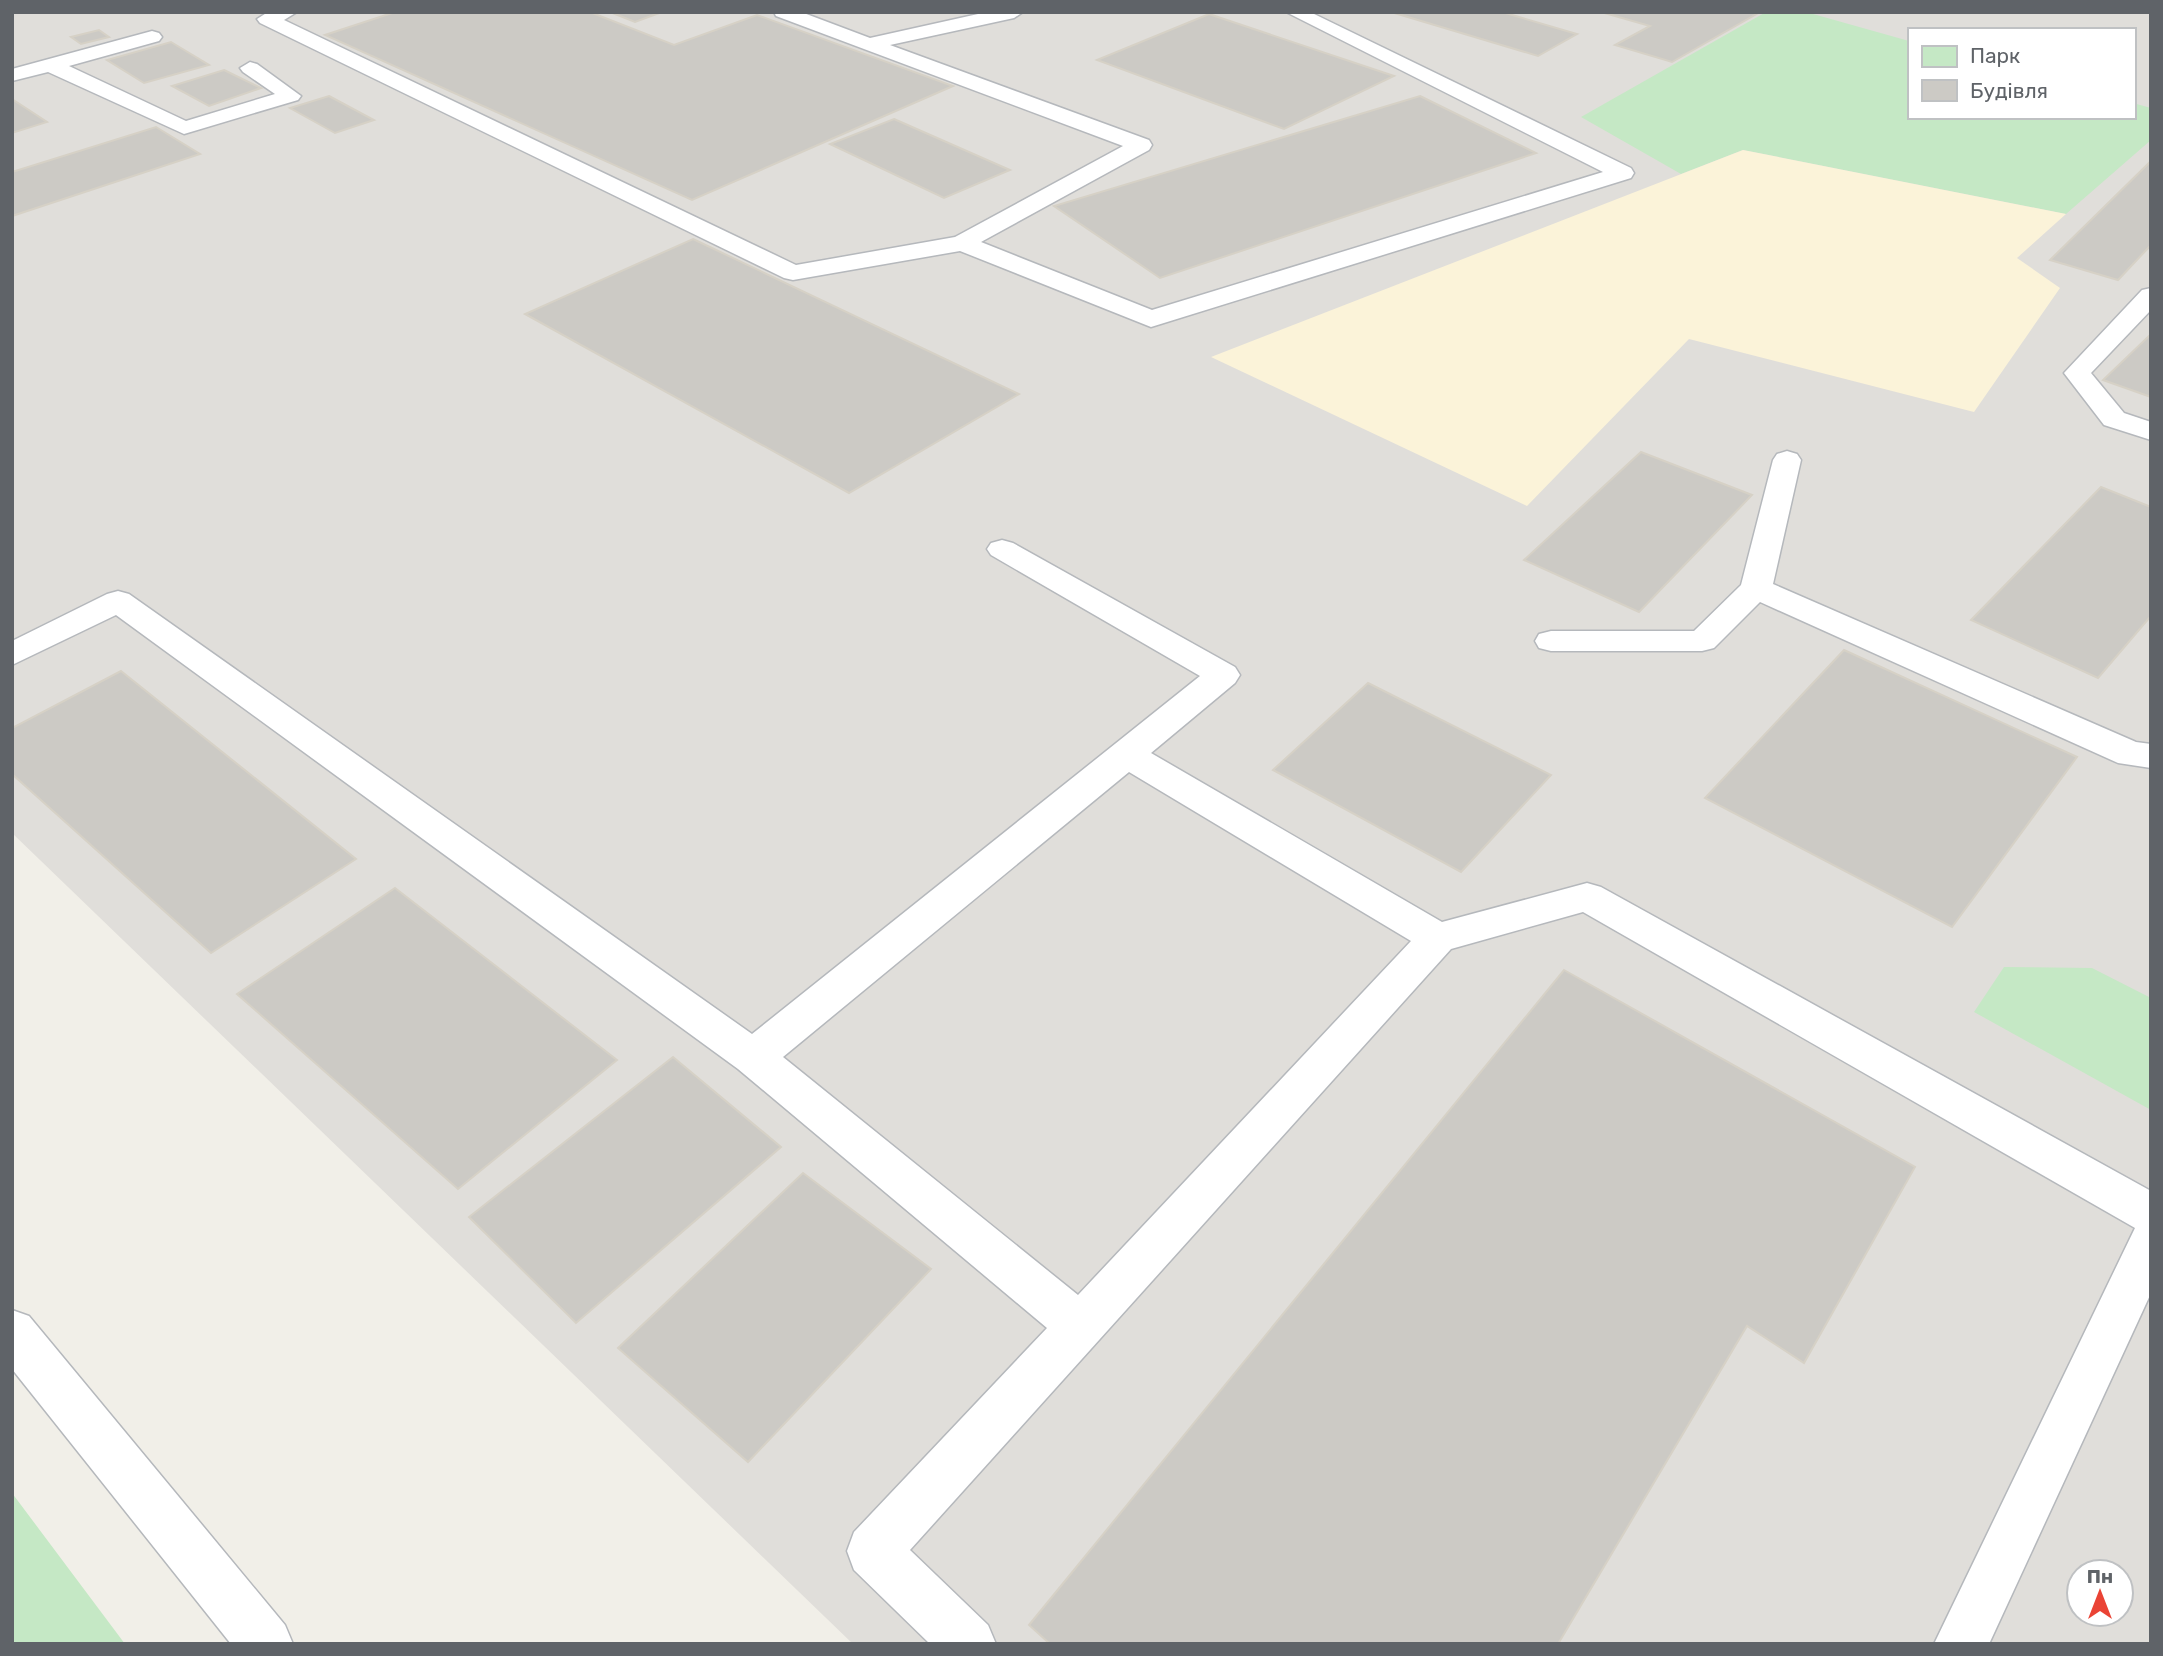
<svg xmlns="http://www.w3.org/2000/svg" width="2163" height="1656" font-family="Rubik,sans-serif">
	<rect width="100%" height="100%" fill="#f1efe8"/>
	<!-- industrial -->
	<path fill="#e0deda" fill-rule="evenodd" d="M12,12H2151V1644H853L12,833ZM1909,30H2133V117H1909ZM2079,1572H2121V1614H2079Z"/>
	<!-- green -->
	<path fill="#c5e8c5" d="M1766,12H1806L1909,41V117H2133V103L2151,108V140L2066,214L1743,150L1681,174L1581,117Z
		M2004,967L2092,968L2151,998V1110L1974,1012Z
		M12,1493L125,1644H12Z"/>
	<!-- sand -->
	<path fill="#fbf3d9" d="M1743,150L2066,214L2017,258L2060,288L1974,412L1689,339L1527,506L1211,357Z"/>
	<!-- building -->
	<path fill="#cccac5" stroke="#d6d1c6" stroke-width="2" d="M395,12H590L674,45L757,15L953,86L692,200L325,35Z
		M610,12H662L635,22Z
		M1391,12H1502L1577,34L1538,56Z
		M1601,12H1760L1672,62L1615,45L1650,26Z
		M1209,14L1394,76L1284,129L1097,60Z
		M99,30L109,37L81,44L71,37Z
		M171,42L209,65L144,83L107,60Z
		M224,70L261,88L209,106L172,86Z
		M329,96L374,120L335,133L290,108Z
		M1420,96L1536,153L1160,278L1054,206Z
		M12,99L47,122L12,133Z
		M894,119L1010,170L944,198L830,144Z
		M156,127L200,154L12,216V172Z
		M2151,161V245L2118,280L2050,260Z
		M693,239L1019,394L849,493L525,314Z
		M2151,334V397L2103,380Z
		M1641,452L1752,495L1639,612L1524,560Z
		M2101,487L2151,507V616L2098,678L1971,620Z
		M1844,650L2077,757L1952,927L1705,798Z
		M121,671L356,859L211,953L12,774V728Z
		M1368,683L1551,775L1461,872L1273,770Z
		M395,888L617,1060L458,1189L237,994Z
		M1564,970L1915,1167L1804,1363L1747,1326L1558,1644H1050L1029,1625Z
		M673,1057L781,1147L576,1323L469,1217Z
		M803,1173L931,1269L748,1462L618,1348Z"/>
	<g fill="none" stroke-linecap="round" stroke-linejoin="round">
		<!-- service casing -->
		<g stroke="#b5b8bc" stroke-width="3">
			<path id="service" d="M268,12H297L284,20L796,265L955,237L1123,146L776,16L774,12H801L870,38L987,12H1023L1014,18L890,45L1149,140L1152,145L1149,150L981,242L1152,310L1603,172L1286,12H1310L1631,168L1634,173L1631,178L1151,327L960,251L793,280L784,278L260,23L257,19Z
				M152,31L159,33L162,37L159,41L69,66L186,121L275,94L243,72L240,68L250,62L257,64L301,96L298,100L184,134L48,72L12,81V69Z
				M2151,288V310L2091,373L2124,413L2151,422V440L2104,425L2064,373L2142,290Z
				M1787,451L1797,454L1801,460L1773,584L2136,742L2151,744V768L2118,763L1760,602L1714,648L1702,651H1551L1539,648L1535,641L1539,634L1551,631H1694L1741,585L1773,460L1777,454Z
				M1002,540L1013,543L1235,667L1240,675L1235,683L1151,753L1442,922L1587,883L1601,887L2151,1191V1293L1989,1644H1934L2135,1228L1583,912L1451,949L910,1550L988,1625L996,1644H930L854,1570L847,1551L854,1532L1047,1328L738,1069L116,615L12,665V641L107,594L118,591L129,594L752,1034L1200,676L991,555L987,549L991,543ZM1129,772L1411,941L1078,1295L783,1057Z
				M12,1310L29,1316L285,1625L293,1644H231L12,1369Z"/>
		</g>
		<!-- service -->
		<use href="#service" fill="#fff" fill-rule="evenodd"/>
	</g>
	<!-- border -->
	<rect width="2163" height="1656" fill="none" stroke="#5f6368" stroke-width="28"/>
	<!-- legend -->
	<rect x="1908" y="28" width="228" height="91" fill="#ffffff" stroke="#bfc1c3" stroke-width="2"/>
	<rect x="1922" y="46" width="35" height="21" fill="#c5e8c5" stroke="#bfc1c3" stroke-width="2"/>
	<text x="1970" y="63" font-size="21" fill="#5f6368">Парк</text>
	<rect x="1922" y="80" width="35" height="21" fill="#cccac5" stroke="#bfc1c3" stroke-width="2"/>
	<text x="1970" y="98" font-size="21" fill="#5f6368">Будівля</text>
	<!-- north arrow -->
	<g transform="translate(2100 1593)"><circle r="33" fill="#ffffff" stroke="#bfc1c3" stroke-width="2"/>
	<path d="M0-5L12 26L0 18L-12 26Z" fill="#ea4335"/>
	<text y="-10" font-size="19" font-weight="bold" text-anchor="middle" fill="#5f6368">Пн</text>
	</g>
</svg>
